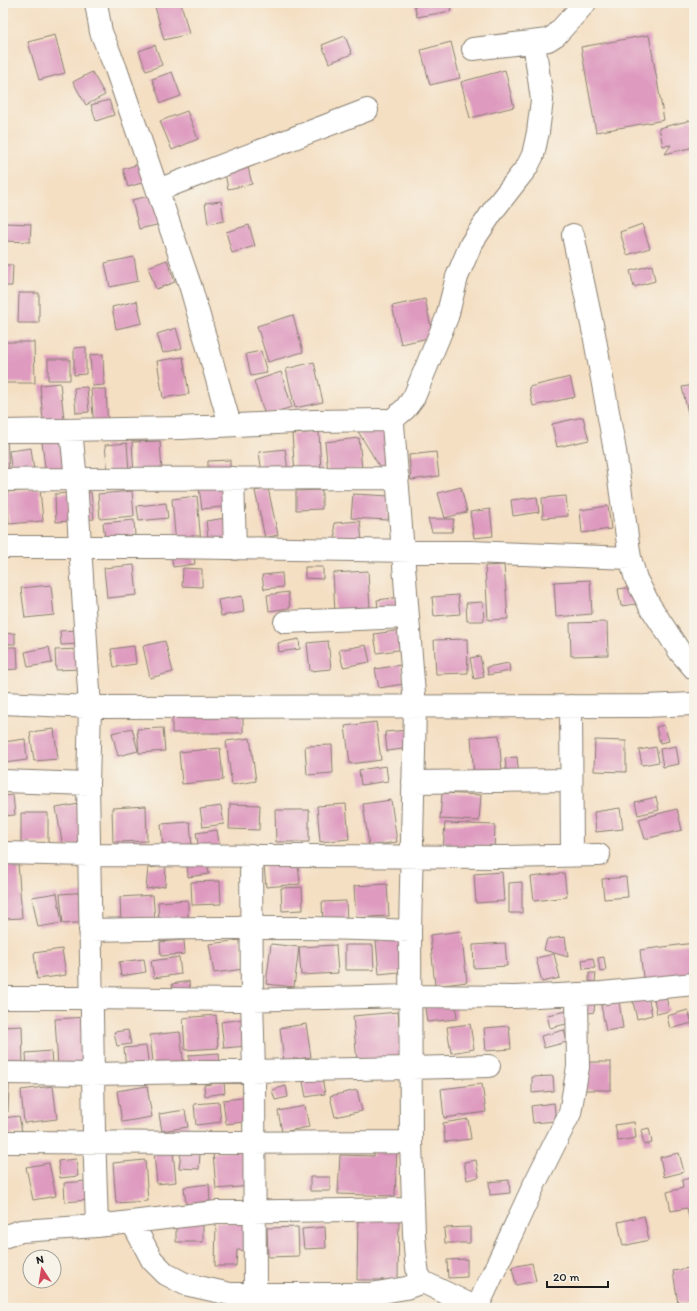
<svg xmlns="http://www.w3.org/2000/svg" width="697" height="1311" font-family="Itim,sans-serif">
	<rect width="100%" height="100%" fill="#f7f3e8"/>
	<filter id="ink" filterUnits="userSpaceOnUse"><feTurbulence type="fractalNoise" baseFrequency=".025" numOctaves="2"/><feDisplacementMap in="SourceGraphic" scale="8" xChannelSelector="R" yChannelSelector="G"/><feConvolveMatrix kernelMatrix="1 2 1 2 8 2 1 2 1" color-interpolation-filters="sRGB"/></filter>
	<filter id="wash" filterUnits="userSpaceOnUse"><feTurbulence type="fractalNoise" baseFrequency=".012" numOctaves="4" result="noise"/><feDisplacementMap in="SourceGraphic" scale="16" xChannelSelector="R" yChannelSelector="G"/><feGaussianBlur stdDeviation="0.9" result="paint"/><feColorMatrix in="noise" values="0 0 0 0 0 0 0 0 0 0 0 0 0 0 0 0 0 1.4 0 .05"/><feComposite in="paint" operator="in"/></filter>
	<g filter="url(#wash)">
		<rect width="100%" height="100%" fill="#f4dfc3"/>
		<g id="blocks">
			<!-- building -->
			<path fill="#de9abf" d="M154,3H181L189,34L164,40Z
				M414,3H449L451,11L417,17Z
				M55,35L65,73L39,80L28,42Z
				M649,35L664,120L596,132L581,47Z
				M345,36L352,54L329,63L322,45Z
				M451,42L460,78L430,85L421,50Z
				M155,45L162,65L146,71L139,51Z
				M505,70L514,107L470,118L461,82Z
				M92,72L105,95L86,105L73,82Z
				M172,72L181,96L161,103L152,79Z
				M109,100L114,115L96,121L91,105Z
				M187,111L198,139L172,150L160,121Z
				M692,120L694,130V147L665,154L671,145L663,146L659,128Z
				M146,162L152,180L128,187L123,169Z
				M247,163L252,184L228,189L224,168Z
				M153,195L161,224L139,229L132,200Z
				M221,201L224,221L208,224L205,203Z
				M5,223L31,224L30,242L4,241Z
				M642,224L650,248L627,255L620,232Z
				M249,225L255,246L232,253L226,232Z
				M134,257L138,281L110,287L105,263Z
				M167,260L175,282L156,289L148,267Z
				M3,265H13L12,286H3Z
				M652,265L655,281L634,287L630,271Z
				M19,293H39V323H18Z
				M425,299L433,337L401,344L392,306Z
				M137,301L142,323L116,329L112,307Z
				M293,315L303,352L268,362L257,326Z
				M176,328L182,348L163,353L157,334Z
				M3,342H34L35,383H3Z
				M86,347V374L74,375V348Z
				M261,351L267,373L251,376L246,354Z
				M103,354L104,385L92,386L90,355Z
				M183,357L189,394L163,398L157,361Z
				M48,359H70V380H48Z
				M314,362L323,402L295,408L286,369Z
				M281,372L292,407L265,415L254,381Z
				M570,377L575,397L533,406L529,387Z
				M60,383L64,419L43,421L40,385Z
				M694,385V412L688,413L682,387Z
				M87,387L89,412L76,413L74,388Z
				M91,389H106L108,428L94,429Z
				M583,417L589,440L557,447L552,424Z
				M384,427L391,442L384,474L356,428Z
				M319,432L321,472L295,474L292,434Z
				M3,436H7L9,476L3,477Z
				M359,438L362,469L328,472L325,442Z
				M65,439L69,473L46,476L42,442Z
				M160,441L162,473L134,475L132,442Z
				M127,443L129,471L108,473L105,445Z
				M31,448L34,471L12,474L9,451Z
				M285,449L288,471L262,474L259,452Z
				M436,452L439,476L411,480L409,455Z
				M230,460V474L208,475V461Z
				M229,484L231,506L202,509L199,488Z
				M461,487L467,512L445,518L438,493Z
				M268,488L278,535L265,538L255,491Z
				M40,489L43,521L9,524L6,492Z
				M322,490V509L296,510V491Z
				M132,491L134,516L100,519L98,494Z
				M91,492L94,519L82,520L79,493Z
				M69,493L71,521L56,522L55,494Z
				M353,494L390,496L388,520L351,518Z
				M197,496L201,543L176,545L172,499Z
				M566,496L568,516L543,518L542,498Z
				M537,497L539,512L513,516L511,500Z
				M166,503L168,518L139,521L137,506Z
				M608,506L611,529L582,533L580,510Z
				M490,509L493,536L474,538L470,512Z
				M226,518L228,544L209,546L206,521Z
				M428,519H454L452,532H432Z
				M134,520L135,536L105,539L103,523Z
				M360,521L362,542L336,544L334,523Z
				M193,550L195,564L173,567L171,553Z
				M134,565L137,595L107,598L104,568Z
				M504,565L508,619L488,620L485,566Z
				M305,567H323V579L305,578Z
				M183,568L202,569V587L182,586Z
				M368,571L370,611L335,613L333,573Z
				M282,573L283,587L264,589L262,575Z
				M590,580L592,614L556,617L554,582Z
				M51,585L54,615L25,618L21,588Z
				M634,587L636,604L621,606L618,589Z
				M288,592L290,608L269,611L267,595Z
				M458,595L460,614L434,616L432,597Z
				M242,596L244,612L221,616L218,600Z
				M401,597L403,612L379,614L377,600Z
				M483,602L484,621H467L466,603Z
				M607,622L608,655L571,656L570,623Z
				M77,630L78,644L61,645L60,631Z
				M402,630L405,649L377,653L374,634Z
				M15,633V644H3V634Z
				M299,639L300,649L279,652L278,643Z
				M467,639L468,673L436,674L434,640Z
				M165,641L173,672L150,678L143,646Z
				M328,641L331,669L310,671L307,643Z
				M366,645L370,662L343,667L339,650Z
				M134,646L136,664L114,667L111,649Z
				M3,647H17L18,669L3,670Z
				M49,647L52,663L28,667L25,652Z
				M80,649L81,669L56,670L55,650Z
				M480,656L484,677L474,679L470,658Z
				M509,663L510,671L488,675L487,667Z
				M401,665L404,684L379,688L375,669Z
				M172,714H243V733H172Z
				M376,722L381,760L350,764L345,726Z
				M664,725L669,741L660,743L656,727Z
				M132,728L138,751L118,756L112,733Z
				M163,728L165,751L139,753L137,729Z
				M54,729L58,759L34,761L30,732Z
				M409,730L411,748L387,751L385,732Z
				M499,735L502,772L474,775L471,737Z
				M250,738L256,781L232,785L226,741Z
				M25,739L27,760L4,763L3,742Z
				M595,740L626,741V772L594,771Z
				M332,745L333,773L307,775L305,746Z
				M676,746L679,764L663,767L660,749Z
				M656,747L659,762L642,765L639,750Z
				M220,748L223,780L182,784L179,752Z
				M517,757L519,777L507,779L505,758Z
				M386,766L388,781L361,785L359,770Z
				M442,793L481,795L479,821L440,819Z
				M13,795L15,815L3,816V796Z
				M656,797L659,810L638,815L635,802Z
				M391,800L397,842L369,846L363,804Z
				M79,804L86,843L63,847L56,808Z
				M230,804L260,805L259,830L229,829Z
				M346,804L349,839L320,842L317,806Z
				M146,806L147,841L113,842L112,808Z
				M221,806L224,824L203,827L200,809Z
				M620,808L623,829L596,832L594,812Z
				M677,809L682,830L645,839L639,819Z
				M275,810H309V842H276Z
				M21,813H48V843H21Z
				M190,822L192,846L163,848L161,824Z
				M445,823L495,825L494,853L443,850Z
				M217,830L220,851L200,854L196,833Z
				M207,859L209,874L188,877L187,861Z
				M18,863L22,918L3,919V864Z
				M298,863L300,884L266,887L264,866Z
				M166,866L165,886L146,889L148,868Z
				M502,872L504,901L476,903L474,874Z
				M564,873L567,897L534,901L531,877Z
				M626,877L628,897L604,899L602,879Z
				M220,881L221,904L192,905L191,882Z
				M522,882V913H509V883Z
				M387,884L389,916L356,918L354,886Z
				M302,887L303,910L282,911L281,888Z
				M88,892L90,922L63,924L60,894Z
				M57,893L62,923L38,927L32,897Z
				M153,895L155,921L121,922L120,897Z
				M188,900V925L159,926L158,902Z
				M346,901L347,923L323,924L322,902Z
				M461,931L467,982L435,986L430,935Z
				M565,937L568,957L544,950L547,939Z
				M404,938L408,971L379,974L376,941Z
				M184,940L185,954L161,956L160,942Z
				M240,940L244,969L214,973L209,944Z
				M505,943L507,966L474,968L473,945Z
				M694,943V980L644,986L640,950Z
				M271,944L299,947L294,987L266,984Z
				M336,945L338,973L301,975L299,947Z
				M345,945H373L374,970H345Z
				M62,949L66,975L37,979L34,953Z
				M554,954L560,978L542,982L536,958Z
				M179,957L181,974L154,978L151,961Z
				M604,957L606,971L600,972L598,958Z
				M593,958L595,968L583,969L582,960Z
				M144,959L146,972L121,976L119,962Z
				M589,973H596L595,982L589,981Z
				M189,981L190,992L174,995L172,984Z
				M648,995L652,1015L637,1019L632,998Z
				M666,996L669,1011L657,1014L654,999Z
				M585,1000L595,1001L594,1012L584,1014Z
				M619,1002L623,1028L606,1031L601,1005Z
				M456,1005L457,1019L427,1022L425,1008Z
				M688,1010L692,1023L670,1029L667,1016Z
				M567,1011L570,1023L550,1028L547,1015Z
				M398,1012L402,1059L357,1063L353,1016Z
				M216,1015L218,1048L185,1050L183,1018Z
				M87,1017L90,1065L58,1067L55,1019Z
				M244,1019L248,1046L224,1048L221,1022Z
				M306,1024L311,1057L284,1061L280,1028Z
				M470,1024L474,1049L451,1053L447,1027Z
				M22,1026L23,1065L7,1066V1052H3V1027Z
				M509,1026L511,1049L486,1051L484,1028Z
				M128,1030L131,1044L117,1046L114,1032Z
				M564,1030L567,1042L544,1048L541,1036Z
				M180,1032L184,1067L154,1070L150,1035Z
				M146,1046L149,1067L126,1069L124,1048Z
				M51,1051L52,1067L27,1069L26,1053Z
				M219,1053L220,1066L189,1067V1055Z
				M584,1062H611V1090H583Z
				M553,1076L554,1091L532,1093V1077Z
				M322,1078L325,1094L306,1097L303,1082Z
				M224,1082L225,1093L205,1096L204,1085Z
				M482,1084L486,1112L444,1118L441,1089Z
				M3,1085H9L8,1112L3,1113Z
				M53,1086L57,1119L24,1123L21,1090Z
				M147,1086L152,1117L122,1122L117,1091Z
				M286,1086L288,1097L275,1100L272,1090Z
				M357,1090L362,1111L335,1117L330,1096Z
				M250,1097L253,1121L226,1124L223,1100Z
				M219,1102L221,1122L196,1125L194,1104Z
				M554,1103L556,1121L533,1123L531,1106Z
				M305,1106L309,1127L282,1132L278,1111Z
				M185,1110L188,1127L162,1131L159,1114Z
				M19,1116L22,1132L3,1136V1118Z
				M468,1119L471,1139L445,1142L443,1123Z
				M634,1122L636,1138L618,1141L615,1125Z
				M649,1128L652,1143L644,1145L641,1130Z
				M375,1147L397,1148L395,1196L338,1194L340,1155L374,1156Z
				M248,1150L251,1186L216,1189L213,1153Z
				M173,1151L176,1182L157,1184L154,1153Z
				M181,1152L200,1153L199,1169L179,1168Z
				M679,1153L684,1172L664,1177L660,1157Z
				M76,1159L78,1176L60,1178L58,1161Z
				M145,1160L148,1201L116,1203L113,1163Z
				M476,1160L479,1177L467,1180L464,1162Z
				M49,1163L56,1196L33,1200L26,1167Z
				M310,1177H330V1191H310Z
				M694,1177V1217L689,1218L687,1208L671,1211L667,1192L683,1188L682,1180Z
				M509,1180L510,1193L490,1195L489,1182Z
				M86,1181L88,1200L65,1202L64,1183Z
				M209,1184L210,1201L186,1204L184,1187Z
				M358,1215L399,1216L398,1280H357Z
				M644,1216L649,1240L623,1246L618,1222Z
				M176,1220H203V1242H176Z
				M216,1222H249V1251L237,1250L236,1266H215Z
				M298,1227L299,1256L268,1257L267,1228Z
				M325,1227L326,1248L304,1249L302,1229Z
				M470,1227V1243H445L444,1228Z
				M467,1259V1277L448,1278L447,1260Z
				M532,1263L536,1281L516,1285L512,1267Z
				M694,1267V1301L678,1304L673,1271Z
				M217,1305L218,1308H199V1307Z"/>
		</g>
	</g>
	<g filter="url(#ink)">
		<use href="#blocks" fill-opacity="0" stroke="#887e70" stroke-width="1"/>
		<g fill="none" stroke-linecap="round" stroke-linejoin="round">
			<!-- minor casing -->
			<g stroke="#887e70" stroke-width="24">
				<path id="minor" d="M96,3L101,32L116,69L191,288L230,425
					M473,49L548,40L556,35L585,3
					M158,190L367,110
					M573,235L594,334L615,451L630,558L636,579L650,606L680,652L694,668
					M391,421L405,409L414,397L447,317L457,277L471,244L495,208L527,167L533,155L538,132L542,100L534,42
					M71,430L76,480L90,707L88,784L94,1131L97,1226
					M3,431L181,428L313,421L384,420L391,421L393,424L415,707L410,931L411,1142L414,1234L416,1260L418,1274L423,1282L477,1308
					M233,478L235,549
					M3,480L66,479L398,478
					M3,547H165L471,552L630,558
					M285,622L407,617
					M3,703L90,707L645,706L694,704
					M571,706L572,855
					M3,781L88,784
					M413,782L571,780
					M3,853L89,855L505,857L599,855
					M251,855L252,999L254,1071L255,1295
					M90,930C197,928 303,926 410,931
					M3,998H92L235,1000L410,996L515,997L602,993L694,984
					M3,1073L93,1074L410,1068L489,1066
					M3,1142L220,1143L411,1142
					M132,1222L152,1260L166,1274L185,1284L230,1294H371L406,1288L423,1282
					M3,1237L21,1231L97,1226L217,1212L413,1209
					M477,1308L535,1183L570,1113L578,1067L577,994"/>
			</g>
			<!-- minor -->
			<use href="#minor" stroke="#fff" stroke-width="22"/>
		</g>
	</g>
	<!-- margin -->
	<rect width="697" height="1311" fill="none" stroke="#f7f3e8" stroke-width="16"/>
	<!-- north arrow -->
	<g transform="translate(42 1269) rotate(348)"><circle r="19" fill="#f7f3e8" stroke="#9f9d96"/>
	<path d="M0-3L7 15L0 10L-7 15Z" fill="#d1495b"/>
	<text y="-6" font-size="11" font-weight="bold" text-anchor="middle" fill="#1c1c1c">N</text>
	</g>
	<!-- scale -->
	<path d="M547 1281v6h61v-6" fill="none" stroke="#1c1c1c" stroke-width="2"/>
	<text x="553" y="1281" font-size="12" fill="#1c1c1c" stroke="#f7f3e8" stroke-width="3" paint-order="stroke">20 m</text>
</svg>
